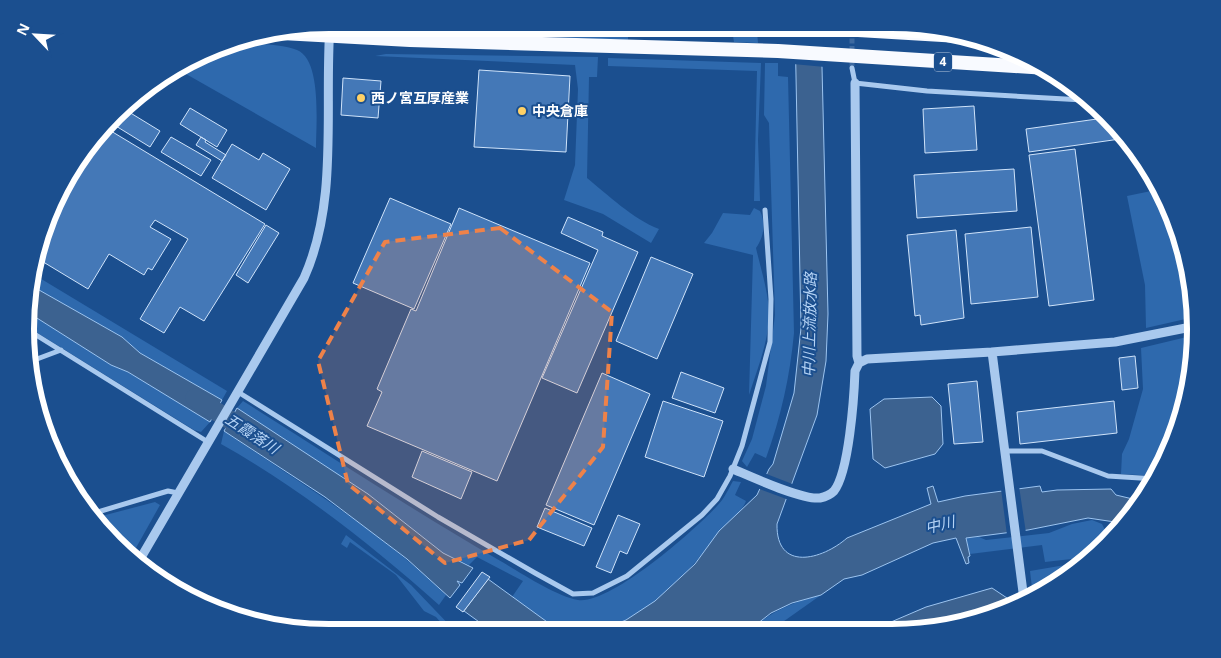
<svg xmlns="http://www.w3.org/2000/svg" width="1221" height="658" font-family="'Open Sans','Noto Sans JP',sans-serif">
	<rect width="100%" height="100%" fill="#1b4f8f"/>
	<!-- green -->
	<path fill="#2e69ad" d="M596,27L597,33H628V40L445,33V29Z
		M687,28L757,31L758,43L734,42L733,36L687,35Z
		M229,42C248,44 280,43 297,50C322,60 316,125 316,148L186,74L181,68Z
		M386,54L598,57L597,77H589L587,178C608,195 633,219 659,229L651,243L603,214L564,200L575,165L578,89L575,65L375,56Z
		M608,58L761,63L758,140L760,201H754L757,71L608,66Z
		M765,63H778V76L788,77L794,333C790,376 781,417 766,458L755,453L747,467L742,461L752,439L766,386L775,315L769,123L764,115Z
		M1156,190L1186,250L1190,318L1146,328L1145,285L1127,196Z
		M754,208L760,211C766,223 764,237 756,248C761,270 769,293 769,316C768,344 757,370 749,395L753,255L704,243L712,233L723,213L750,215Z
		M33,274L227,391L222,400L140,353L122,337L32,286Z
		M29,313L111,365L128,372L210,422L201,432L194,430L28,327Z
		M1191,336L1193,368L1157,476L1121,474L1122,454L1129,439L1143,389L1141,348Z
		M243,401C327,454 411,509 497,559C518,571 555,596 578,600C610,605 695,530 717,506C724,499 728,490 733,481L741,482L735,495L746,501C740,516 724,525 714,538C681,584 623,645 560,628C542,623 527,608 512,597L523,581L477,557L469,565L443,553L368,494L237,408Z
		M224,431C301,484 379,530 446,595L439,605C373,546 298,487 221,444Z
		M155,502L160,505L132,555L127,551L129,548L98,517Z
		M1092,520L1102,524L1105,530L1112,525L1122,527L1089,557L1045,562L1042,545L970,554L966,538L979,537L986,540L1049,533L1072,524Z
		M346,535L411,585L456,632H449L436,617L424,611L396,575L350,542L347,548L341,544Z
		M1083,562L1061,582L1033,596L1030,571Z
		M821,595L770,631H748C773,611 790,603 821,595Z"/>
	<!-- water -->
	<path fill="#3c6290" stroke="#9cc4f0" d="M795,26H821L828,314L826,361L817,415L777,524C776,572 822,560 847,538L931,504L927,488L933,486L938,502L965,496L1040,486L1042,492L1057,490L1111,489L1116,495L1141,501L1122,527L1115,522L1088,518L1028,530L966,538L970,556L968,557L969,563L966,564L956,538L933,543L862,575L844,579L821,595L792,603L771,613L748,631L493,632L464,611L488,579L550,624L583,631L611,626L626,620L655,601L695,564L719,531L757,495L769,469L773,464L794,393L801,328Z
		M32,286L122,337L140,353L222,400L210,422L128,372L111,365L29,313Z
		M932,397L941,406L943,444L935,454L885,468L873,459L870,409L884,399Z
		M237,408L368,494L443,553L473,568L462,583L457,581L460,585L450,598L407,559L325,497L224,431Z
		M992,588L1007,598L1008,608C963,630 919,630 870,631L926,607Z"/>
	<!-- pier -->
	<path fill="#1b4f8f" d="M793,26H823L825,67L793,64Z
		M764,473L795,485L789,500L757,488Z
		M1019,486L1026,533L1007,535L1001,489Z"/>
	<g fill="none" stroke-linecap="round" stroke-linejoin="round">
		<!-- river -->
		<path stroke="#3c6290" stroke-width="19" d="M195,398L252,434"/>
	</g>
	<!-- building -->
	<path fill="#4478b7" stroke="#cfe3fa" d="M479,70L570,76L566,152L474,147Z
		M343,78L381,81L378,118L341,115Z
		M141,91L133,107L129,104Z
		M974,106L977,150L925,153L923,109Z
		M190,108L227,130L217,147L180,124Z
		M124,109L160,131L150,147L111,123Z
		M1104,118L1119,132L1120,139L1029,152L1026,129Z
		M106,128L265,224L204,321L180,307L164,333L140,319L188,239L155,220L150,227L171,239L152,270L148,268L144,275L109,254L88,289L35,257V251L76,160Z
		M171,137L211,160L201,176L161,152Z
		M201,137L206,140L205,142L226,155L222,161L196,145Z
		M232,144L259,160L263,153L290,169L266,210L212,178Z
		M1075,149L1094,300L1049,306L1029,155Z
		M1014,169L1017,211L917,218L914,175Z
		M390,198L451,224L414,309L353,283Z
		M459,208L590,263L497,481L367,426L382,392L377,389L411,309L416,311Z
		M568,217L603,232L602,236L638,252L577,393L542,378L598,250L561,233Z
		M266,225L279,233L248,283L236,275Z
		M1031,227L1038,297L971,304L965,234Z
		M956,230L964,318L921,325L920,315L915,316L907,235Z
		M651,257L693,274L657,359L616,341Z
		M1135,356L1138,388L1122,390L1119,358Z
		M681,372L724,388L715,413L672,398Z
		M602,373L650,394L594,525L546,505Z
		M977,381L983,442L954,444L948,384Z
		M663,401L723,421L704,477L645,457Z
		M1114,401L1117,433L1020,444L1017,412Z
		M422,451L472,472L461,499L412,477Z
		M545,508L592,528L584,546L537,527Z
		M618,515L640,524L627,554L620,551L611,573L596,567Z
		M482,572L490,577L463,612L456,607Z"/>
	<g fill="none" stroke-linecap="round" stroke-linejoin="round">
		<!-- minor-tunnel -->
		<path stroke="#3d69a0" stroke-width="5" stroke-dasharray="5 2.5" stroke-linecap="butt" d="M852,31V68"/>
		<!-- minor -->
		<path stroke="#a9c9ee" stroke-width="5" d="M852,68L855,83L927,91L1083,100
			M28,330L208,442
			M29,362L61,350
			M238,392L438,517L535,573L573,594L593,593L627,576L702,515L717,499L730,476L742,446L770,342L771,299L765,210
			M1004,451H1042L1108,476L1156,479
			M91,514L168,491L178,493"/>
		<!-- tertiary -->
		<path stroke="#a9c9ee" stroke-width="9" d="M855,83L857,356L859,363
			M733,469C752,477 802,500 820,498C825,497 830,495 834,491C849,472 854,398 855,371L859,363L867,359L992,352
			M139,561L304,278C339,200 324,109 330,25
			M1024,600L992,352L1115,342L1191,327"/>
		<!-- trunk -->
		<path stroke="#f8faff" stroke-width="14" d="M791,26L976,37
			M282,33L410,40L778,51L1047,68"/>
	</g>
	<!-- marked area -->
	<path fill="#ee8249" fill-opacity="0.2" stroke="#ee8249" stroke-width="4" stroke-dasharray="10 6" stroke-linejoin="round" d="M500,228L612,312L603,447L529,540L445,563L348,484L318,361L385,242Z"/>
	<!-- markers -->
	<g fill="#ffd166" stroke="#1b4f8f" stroke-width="2">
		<circle cx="361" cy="98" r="5"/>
		<circle cx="522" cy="111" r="5"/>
	</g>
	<g text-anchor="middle" stroke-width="4" stroke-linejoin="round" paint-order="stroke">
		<!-- shield labels -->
		<rect fill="#1b4f8f" stroke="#bbcadd" stroke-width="1" x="934" y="52.5" width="18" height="19" rx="4"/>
		<g font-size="12" font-weight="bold" fill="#fff">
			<text x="943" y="66">4</text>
		</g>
		<!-- poi labels -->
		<g font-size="14" font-weight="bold" fill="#fff" stroke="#1b4f8f" text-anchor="start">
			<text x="371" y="103">西ノ宮互厚産業</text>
			<text x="532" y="116">中央倉庫</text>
		</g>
		<!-- water labels -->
		<g font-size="15" font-style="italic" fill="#b5d3f5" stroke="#1b4f8f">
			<text transform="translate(810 325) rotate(-89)" y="5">中川上流放水路</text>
			<text transform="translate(252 434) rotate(33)" y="5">五霞落川</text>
			<text transform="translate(940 525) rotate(-13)" y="5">中川</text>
		</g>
	</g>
	<!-- crop -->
	<path d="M0 0H1221V658H0ZM329 34H892A295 295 0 0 1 1187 329V329A295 295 0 0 1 892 624H329A295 295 0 0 1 34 329V329A295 295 0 0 1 329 34Z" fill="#1b4f8f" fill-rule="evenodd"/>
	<path fill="none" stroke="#fff" stroke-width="6" d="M329 34H892A295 295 0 0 1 1187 329V329A295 295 0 0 1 892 624H329A295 295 0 0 1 34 329V329A295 295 0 0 1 329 34Z"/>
	<!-- north arrow -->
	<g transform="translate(35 35) rotate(295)" stroke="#1b4f8f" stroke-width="4" paint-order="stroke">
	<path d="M0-4L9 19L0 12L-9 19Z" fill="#ffffff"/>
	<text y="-8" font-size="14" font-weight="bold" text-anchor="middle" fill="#ffffff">N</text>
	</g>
</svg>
